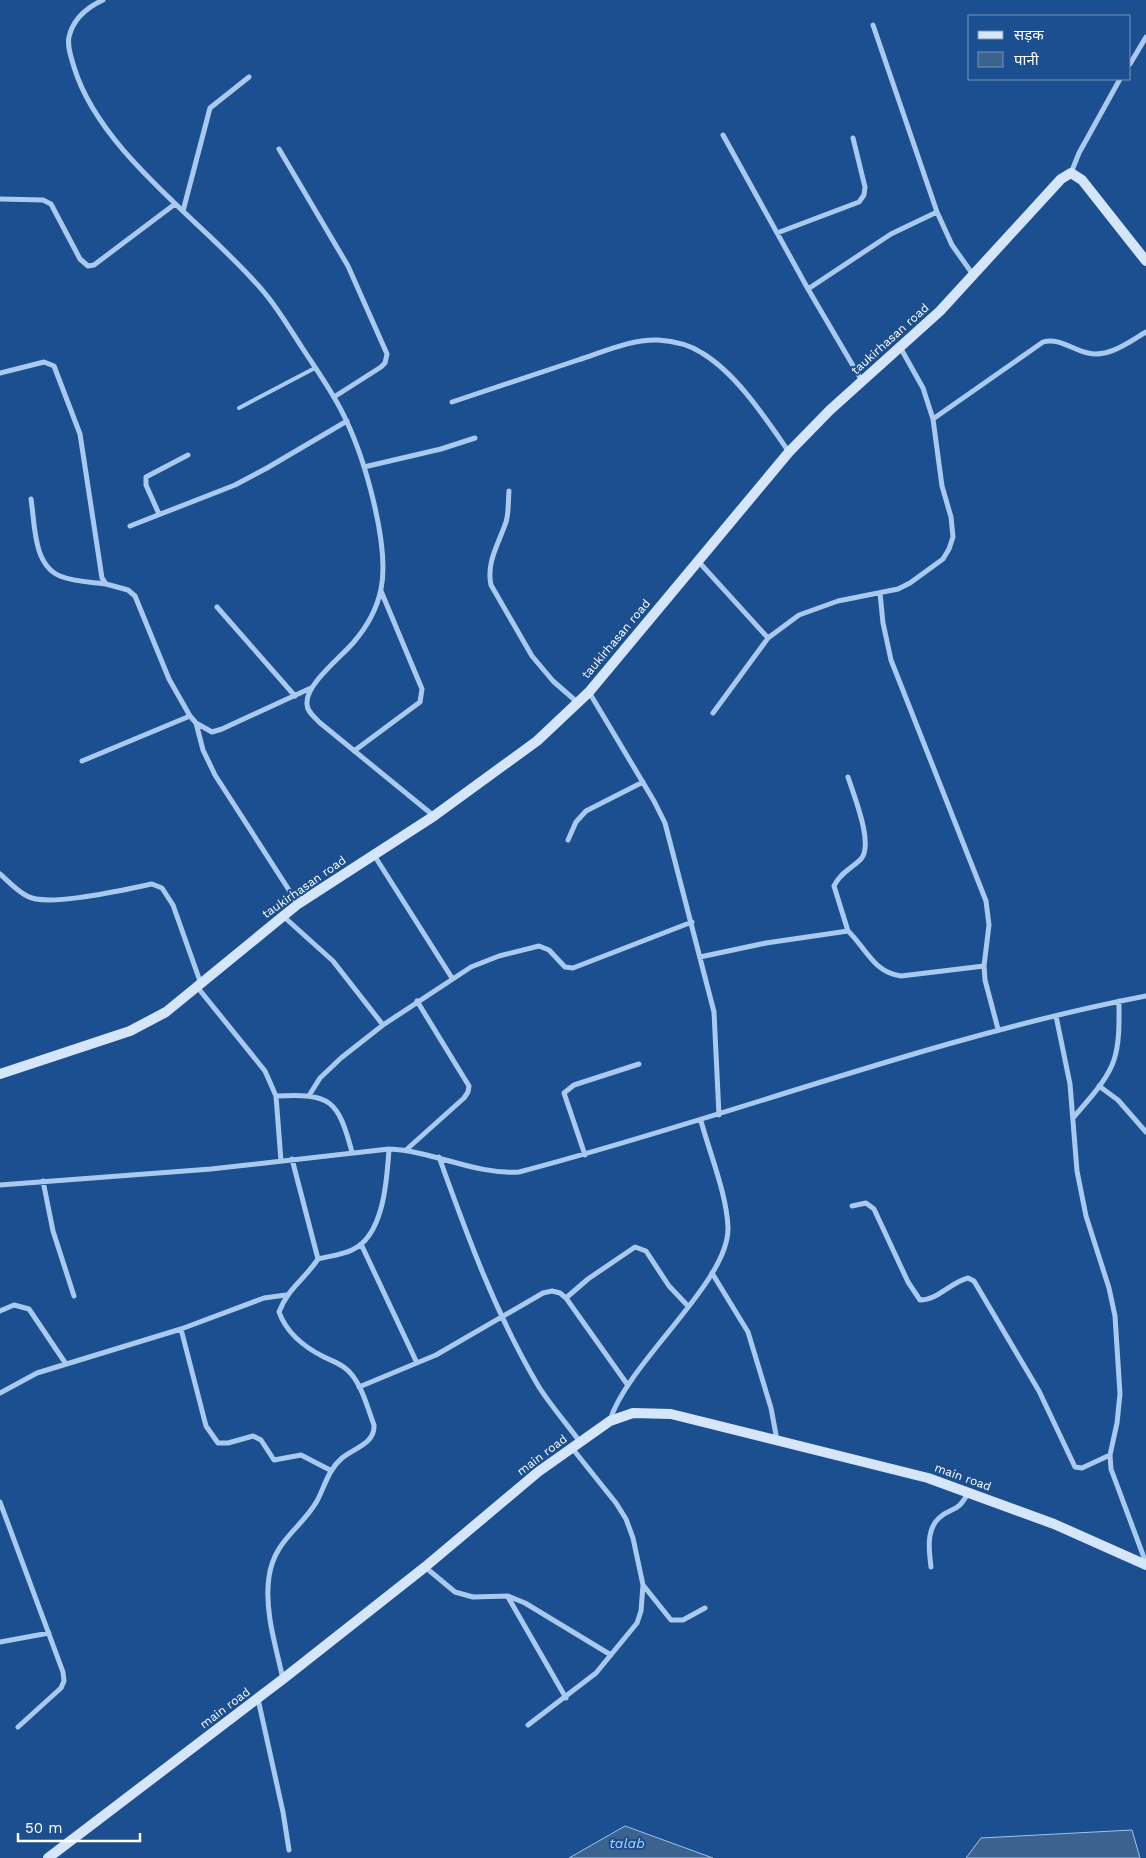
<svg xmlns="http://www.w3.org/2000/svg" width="1146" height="1858" font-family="'Work Sans','Noto Sans Devanagari',sans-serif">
	<rect width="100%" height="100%" fill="#1b4f8f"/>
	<!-- water -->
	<path fill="#3c6290" stroke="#9cc4f0" d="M625,1826L713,1858H569Z
		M1132,1830L1140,1858H966L981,1838Z"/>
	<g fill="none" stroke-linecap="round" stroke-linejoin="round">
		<!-- lane -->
		<path stroke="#a9c9ee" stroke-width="4" d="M239,408L315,368"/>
		<!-- street -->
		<path stroke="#a9c9ee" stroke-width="5" d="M103,0C88,7 73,19 69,37C67,46 71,57 74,67C99,150 198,218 255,282C274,302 288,326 303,349C318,372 335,395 346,420C365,460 390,546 381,589C377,609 366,628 353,643C341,657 305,685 307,704C307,712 315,717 319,722L434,816
			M873,25L937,212L952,245L974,276
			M1130,64L1146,37
			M723,135L808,289L862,381
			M279,149L348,266L387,354L385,363L381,367L334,397
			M1071,173L1079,153L1120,79
			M0,199L43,200L51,204L80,259L88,266L94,265L175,204
			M183,211L210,108L249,77
			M777,233L859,202L864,195L865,187L853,138
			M808,289L891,234L937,212
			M0,373L44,362L54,366L80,434L102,578L106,584L128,590L135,596L169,679L190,716L196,723L212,732L222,729L311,688
			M452,402C494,388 536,374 578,360C603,352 631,339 658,340C673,341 690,345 702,353C737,374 766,419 789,452
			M933,419L1043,342C1058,337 1073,350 1088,353C1109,358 1129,342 1146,332
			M364,467L441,449L475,438
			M509,491C508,501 509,512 506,522C499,543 486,562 491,585L532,656L553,681L577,702
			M31,499C35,524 33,565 60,576C74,582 91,582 106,584
			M159,514L146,485V477L188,455
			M130,526L235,485L267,468L347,421
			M698,561L768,638
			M880,593L883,623L891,660L986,901L989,925L984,966L985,980L998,1029
			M217,607L295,696
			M589,692L654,801L665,823L714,1012L719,1115
			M713,713L768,638L799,615L838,601L898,589L910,583L943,559L949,549L953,537L951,517L942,486L933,419L923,388L900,347
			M196,723L203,750L215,775L298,904
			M354,751L420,702L422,689L381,591
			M82,761L190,716
			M568,840L576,822L586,811L643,782
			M374,855L452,978
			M0,874C8,881 17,891 27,896C47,908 127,889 152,884L162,888L173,905L201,984
			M283,916L333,961L383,1025
			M848,931L834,886C839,874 852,868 861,859C874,844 854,796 848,777
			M700,957L766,943L848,931C866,948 873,972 901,976L984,966
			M198,988L265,1071L276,1096L281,1161
			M1056,1016L1070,1084L1077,1171L1086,1216L1109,1288L1115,1316L1120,1394L1117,1423L1110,1455L1111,1469L1146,1563
			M1099,1086L1118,1100L1146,1132
			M310,1094L320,1078L341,1058L383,1025L471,967L499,956L539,946L549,950L565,967L573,968L692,922
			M276,1096C331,1093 338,1100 352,1152
			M1073,1118C1087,1101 1107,1081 1114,1060C1120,1041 1119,1020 1119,1001
			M406,1150L464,1098L468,1092L469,1086L417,1001
			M585,1155L564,1093L574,1085L639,1064
			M439,1157C467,1235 496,1315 539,1387C551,1406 567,1424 580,1442
			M43,1181L53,1231L74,1296
			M0,1185L211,1169L389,1149C434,1151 475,1175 519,1172C729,1117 933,1037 1146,996
			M852,1206L866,1203L874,1209L908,1282L920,1300C938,1300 951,1282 968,1278L974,1281L1039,1391L1075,1467L1082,1468L1110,1455
			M361,1244L417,1363
			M318,1259C329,1256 342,1255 352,1250C384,1236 387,1179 389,1149
			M712,1273L748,1332L771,1408L777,1440
			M566,1298L588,1279L635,1247L646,1251L669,1286L688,1306
			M0,1311L14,1305L29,1309L66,1364
			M181,1329L206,1426L218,1443H228L253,1436L261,1440L274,1460L301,1455L330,1470
			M359,1387L436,1355L543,1293L552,1291L560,1293L566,1298L627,1384
			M0,1393L37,1373L181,1329L264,1298L286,1295
			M610,1420C629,1361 729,1282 728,1228C727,1195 710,1154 701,1121
			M0,1502L63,1672L64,1681L61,1688L18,1727
			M425,1567L455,1592L473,1597L508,1596L525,1603L611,1655
			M931,1567C929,1551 926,1530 939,1518C952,1506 957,1514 968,1493
			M643,1585L671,1620H683L705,1608
			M508,1597L566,1698
			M0,1642L49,1633
			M283,1679C276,1647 264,1610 269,1577C274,1540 301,1529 317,1501C325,1486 328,1470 342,1458C354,1448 375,1444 374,1425C367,1407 361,1380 345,1368C339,1363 330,1360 324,1357C304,1347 287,1334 279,1312C288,1288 304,1280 318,1259L292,1159
			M258,1699L283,1812L289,1850
			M528,1725L596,1673L637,1623L641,1611L643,1585L633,1538L626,1519L616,1503L572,1448"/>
		<!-- secondary -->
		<path stroke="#d6e6fa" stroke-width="10" d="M0,1074L130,1031L166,1012L298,904L434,816L537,741L589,692L789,452L830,410L940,311L1061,179L1071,173L1082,180L1146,261
			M48,1858L283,1679L425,1567L538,1472L610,1421L633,1413L671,1414L928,1478L1054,1524L1146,1565"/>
	</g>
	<g text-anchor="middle" stroke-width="4" stroke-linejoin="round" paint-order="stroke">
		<!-- street labels -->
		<g font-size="12" fill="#fff" stroke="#1b4f8f">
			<text transform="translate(890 339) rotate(-42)" y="4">taukirhasan road</text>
			<text transform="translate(616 639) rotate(-50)" y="4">taukirhasan road</text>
			<text transform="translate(304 887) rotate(-35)" y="4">taukirhasan road</text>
			<text transform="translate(542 1455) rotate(-37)" y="4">main road</text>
			<text transform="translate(963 1477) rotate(20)" y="4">main road</text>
			<text transform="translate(225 1708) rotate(-37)" y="4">main road</text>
		</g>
		<!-- water labels -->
		<g font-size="14" font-style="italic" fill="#b5d3f5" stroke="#1b4f8f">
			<text x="627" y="1848">talab</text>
		</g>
	</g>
	<!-- legend -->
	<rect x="968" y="15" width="162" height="65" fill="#1b4f8f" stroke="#7695bc"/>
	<rect x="978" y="31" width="25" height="8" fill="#d6e6fa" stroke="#7695bc"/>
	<text x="1014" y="40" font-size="15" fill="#ffffff">सड़क</text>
	<rect x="978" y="52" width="25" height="15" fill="#3c6290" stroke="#7695bc"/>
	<text x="1014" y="65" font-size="15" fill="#ffffff">पानी</text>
	<!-- scale -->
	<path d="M18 1833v8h122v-8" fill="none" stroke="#ffffff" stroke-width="2.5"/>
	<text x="25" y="1833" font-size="15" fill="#ffffff" stroke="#1b4f8f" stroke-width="4" paint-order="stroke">50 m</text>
</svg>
